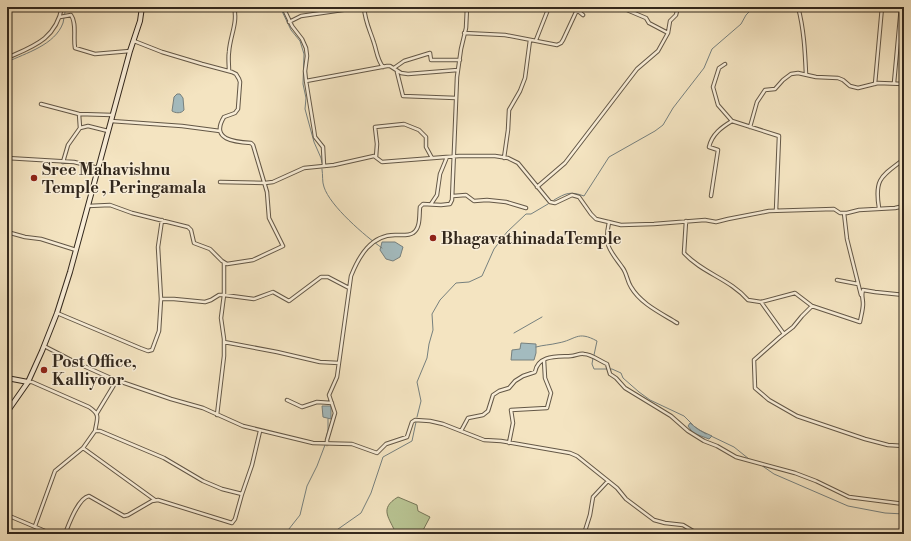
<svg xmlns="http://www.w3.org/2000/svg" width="911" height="541" font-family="'Libre Bodoni',serif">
	<rect width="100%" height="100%" fill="#f4e4c1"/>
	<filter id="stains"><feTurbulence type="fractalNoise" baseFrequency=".005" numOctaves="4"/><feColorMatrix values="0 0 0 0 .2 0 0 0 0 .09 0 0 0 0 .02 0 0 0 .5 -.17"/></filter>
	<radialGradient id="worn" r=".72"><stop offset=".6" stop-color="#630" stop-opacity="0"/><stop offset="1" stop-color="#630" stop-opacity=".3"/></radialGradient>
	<!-- green -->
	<path fill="#b9c594" stroke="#767658" d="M398,497L417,505L418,511L430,517L421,534H396C390,518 378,509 398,497Z"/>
	<!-- water -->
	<path fill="#a3bbbf" stroke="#76807e" d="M177,94H180L183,98L184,110C181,114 175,113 172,111L174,97Z
		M382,242H395L403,247L400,257L393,261L386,259L380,250Z
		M521,343L536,344V353L534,360H511L512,350L520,349Z
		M322,406H331V419L323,417Z
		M690,423L699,430L712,436L709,439L693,433L688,426Z"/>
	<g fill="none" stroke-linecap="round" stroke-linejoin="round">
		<!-- stream -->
		<path stroke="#76807e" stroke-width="1" d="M280,7L291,30L300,41L304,54L303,84L306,98L305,109L314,142L321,158L322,163
			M7,62C26,53 55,45 63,23C64,18 65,12 66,7
			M322,169C323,175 322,182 324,187C330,206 365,236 382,248
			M554,200C566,193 570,191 584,196L609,157L655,131L663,125L673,108L704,68L712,49L741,24L746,15L754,7
			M514,333L542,317
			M536,347C543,345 550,345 558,343C576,340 577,330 597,341L594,355
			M593,358L592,364L594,369H607
			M610,369H612L621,373L623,378L639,392L650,400L684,416L693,425
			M417,417L421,401L417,382L427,358L429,344L433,330L432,314L440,300L456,283L469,282L482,276L494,249L507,232L526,214H531L548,204
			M695,427L706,434
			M711,436L734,447L749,459
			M326,439L328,430V419
			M761,465L774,474L848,506L885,513L904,514
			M285,534L300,515L307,486L317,466L325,445
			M331,534L361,513L371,493L383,457L412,441L416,422"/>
		<!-- street casing -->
		<g stroke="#635746" stroke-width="4.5">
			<path id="street" d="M283,7L292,26L302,39L306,48L307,56L305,71L306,81
				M364,7C365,22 370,30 374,43C377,52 377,59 383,67
				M579,7L577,10L583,15
				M620,7L646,18L649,23L668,33
				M798,7C804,29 805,52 806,74
				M60,17L71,15C77,23 73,37 75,48L95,54L130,51
				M289,22L301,16L363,7
				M464,33L505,35L557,45L561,43L563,40L577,10
				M536,40L549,7
				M7,58C34,46 56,39 62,7
				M725,64L719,68L713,87L718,105L732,121L779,136L776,211
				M394,68L404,61L430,53L431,60H460
				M229,71C229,65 228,58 229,52C230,36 238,23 234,7
				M397,72L403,96L456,98
				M894,83L901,7
				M875,84L882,7
				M41,104L79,114L112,115
				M111,121L182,126L220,131
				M750,127L757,102L765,90L775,89L783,80L791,74L798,73L816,77L838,78L843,80L850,86L858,88L878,83L904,84
				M80,128L88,126L108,131
				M376,157L377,144L375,127L404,124L419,130L426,137V147L432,158
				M7,158L74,162L98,168
				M504,158L508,130L509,110L520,91L525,78L530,40
				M63,162L68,145L80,128L79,114
				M324,166L323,147L315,137L314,130L306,81L387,66H390L401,73L408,74L458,70
				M220,182L265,183L273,182L304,168L334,165L374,156L382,162L459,156H495L508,158L518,163L550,202L555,203L572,195L579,197L591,214L596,219L621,225L654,224L705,220L716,222L728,219L769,211L834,209L840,213H847L859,210L895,208L904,206
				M537,187L565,163L637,69L658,51L668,33L670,21L676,15L678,7
				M453,196L466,195L474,201L487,200L506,202L526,208
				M711,196L718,150L709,147C712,134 722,127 732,121
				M431,204L437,195L440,174L447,157
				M88,206L110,205L132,213L188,227L191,230L194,243L210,249L222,261L227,264L253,260L283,246L269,218L267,192L253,145L251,143C235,142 210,140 224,117L235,113L238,109L240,82L239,79L236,74L232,72L202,64L162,52L134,41
				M879,208C874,178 882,176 904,159
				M844,213L847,239L861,295
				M686,221L684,253C702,273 730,279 748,300L761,302L795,293L812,306
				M609,222C604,246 609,249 622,267C627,273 627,281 631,287C641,304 661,313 677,323
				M7,232L25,237L41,239L76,250
				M837,280L858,284
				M904,295L875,292L863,290C861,295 863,298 863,304C863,310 861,316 860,322L812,306L802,316L793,327L780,337L754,360L755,388L769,400L797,416L865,439L888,445L904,446
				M161,299H174L205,302L211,300L219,295H224L254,299L273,292L289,301L321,277H328L349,288
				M761,302L784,334
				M57,313L140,348L148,351L152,350L159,331L161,299L158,247L162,220
				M224,342L277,352L320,362L339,363
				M44,346L77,363L113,379L171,399L203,408L243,426L313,443L352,444L377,453L386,444L407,437L412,422L415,420L430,421L443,424L484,440L501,441L570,453L577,456L617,488L626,499L654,520L665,523L683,525L698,534
				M28,382H32L89,407C101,415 97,418 95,431H100L164,458L203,481L222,489L242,494
				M287,400L302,407L317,402L332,403
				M97,413L117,380
				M217,415L224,356V339L221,318L224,295V263
				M461,431L468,418L483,415L488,411L493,395L499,391L509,388L515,381L523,376L535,372C538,354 559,357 571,356C575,356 580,353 584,354C591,354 600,361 607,364L610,374L616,378L625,388L671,416L688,431L704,441L717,446L736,457
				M509,443L513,423L511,410L547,408L551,393L545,378L544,360
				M327,444V440L335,413L329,395L337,377L351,276C359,256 371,235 395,235C400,235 409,236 413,233C421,228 419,214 420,207L423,204L441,205L450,204L452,200L457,77L461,49L466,28L467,7
				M83,448L155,500
				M736,457L795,473L816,481L849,497L904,504
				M7,515L52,534
				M35,526L55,471L83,448L95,431
				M65,534C69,524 78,498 89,496L124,516L128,515L152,501L158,500L232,523L235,519L242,494L252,465L260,431
				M584,534L590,515L593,497L608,481"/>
		</g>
		<!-- secondary casing -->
		<g stroke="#33281d" stroke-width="6">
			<path id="secondary" d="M7,378L28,382
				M7,412L28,382L42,351L57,313L70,272L130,51L140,21L142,7"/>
		</g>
		<!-- street -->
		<use href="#street" stroke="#f8edd7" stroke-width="2.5"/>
		<!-- secondary -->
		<use href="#secondary" stroke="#f8edd7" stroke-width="4"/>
	</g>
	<!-- markers -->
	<g fill="#8f2418" stroke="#f8edd7" stroke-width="1.5">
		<circle cx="34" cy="178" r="4"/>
		<circle cx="433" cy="238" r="4"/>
		<circle cx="44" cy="370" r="4"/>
	</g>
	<g text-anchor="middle" stroke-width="3" stroke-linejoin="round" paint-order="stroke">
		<!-- poi labels -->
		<g font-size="16" font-weight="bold" fill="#33281d" stroke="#f8edd7" text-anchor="start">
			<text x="42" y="175">Sree Mahavishnu<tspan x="42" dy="18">Temple , Peringamala</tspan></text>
			<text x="441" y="244">BhagavathinadaTemple</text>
			<text x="52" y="367">Post Office,<tspan x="52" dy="18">Kalliyoor</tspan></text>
		</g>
	</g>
	<!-- margin -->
	<rect width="911" height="541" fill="none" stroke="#f4e4c1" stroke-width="24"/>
	<rect x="8" y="8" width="895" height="525" fill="none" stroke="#33281d" stroke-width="2"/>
	<rect x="12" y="12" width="887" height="517" fill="none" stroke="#33281d"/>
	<rect width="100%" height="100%" filter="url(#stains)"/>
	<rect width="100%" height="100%" fill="url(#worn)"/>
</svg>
